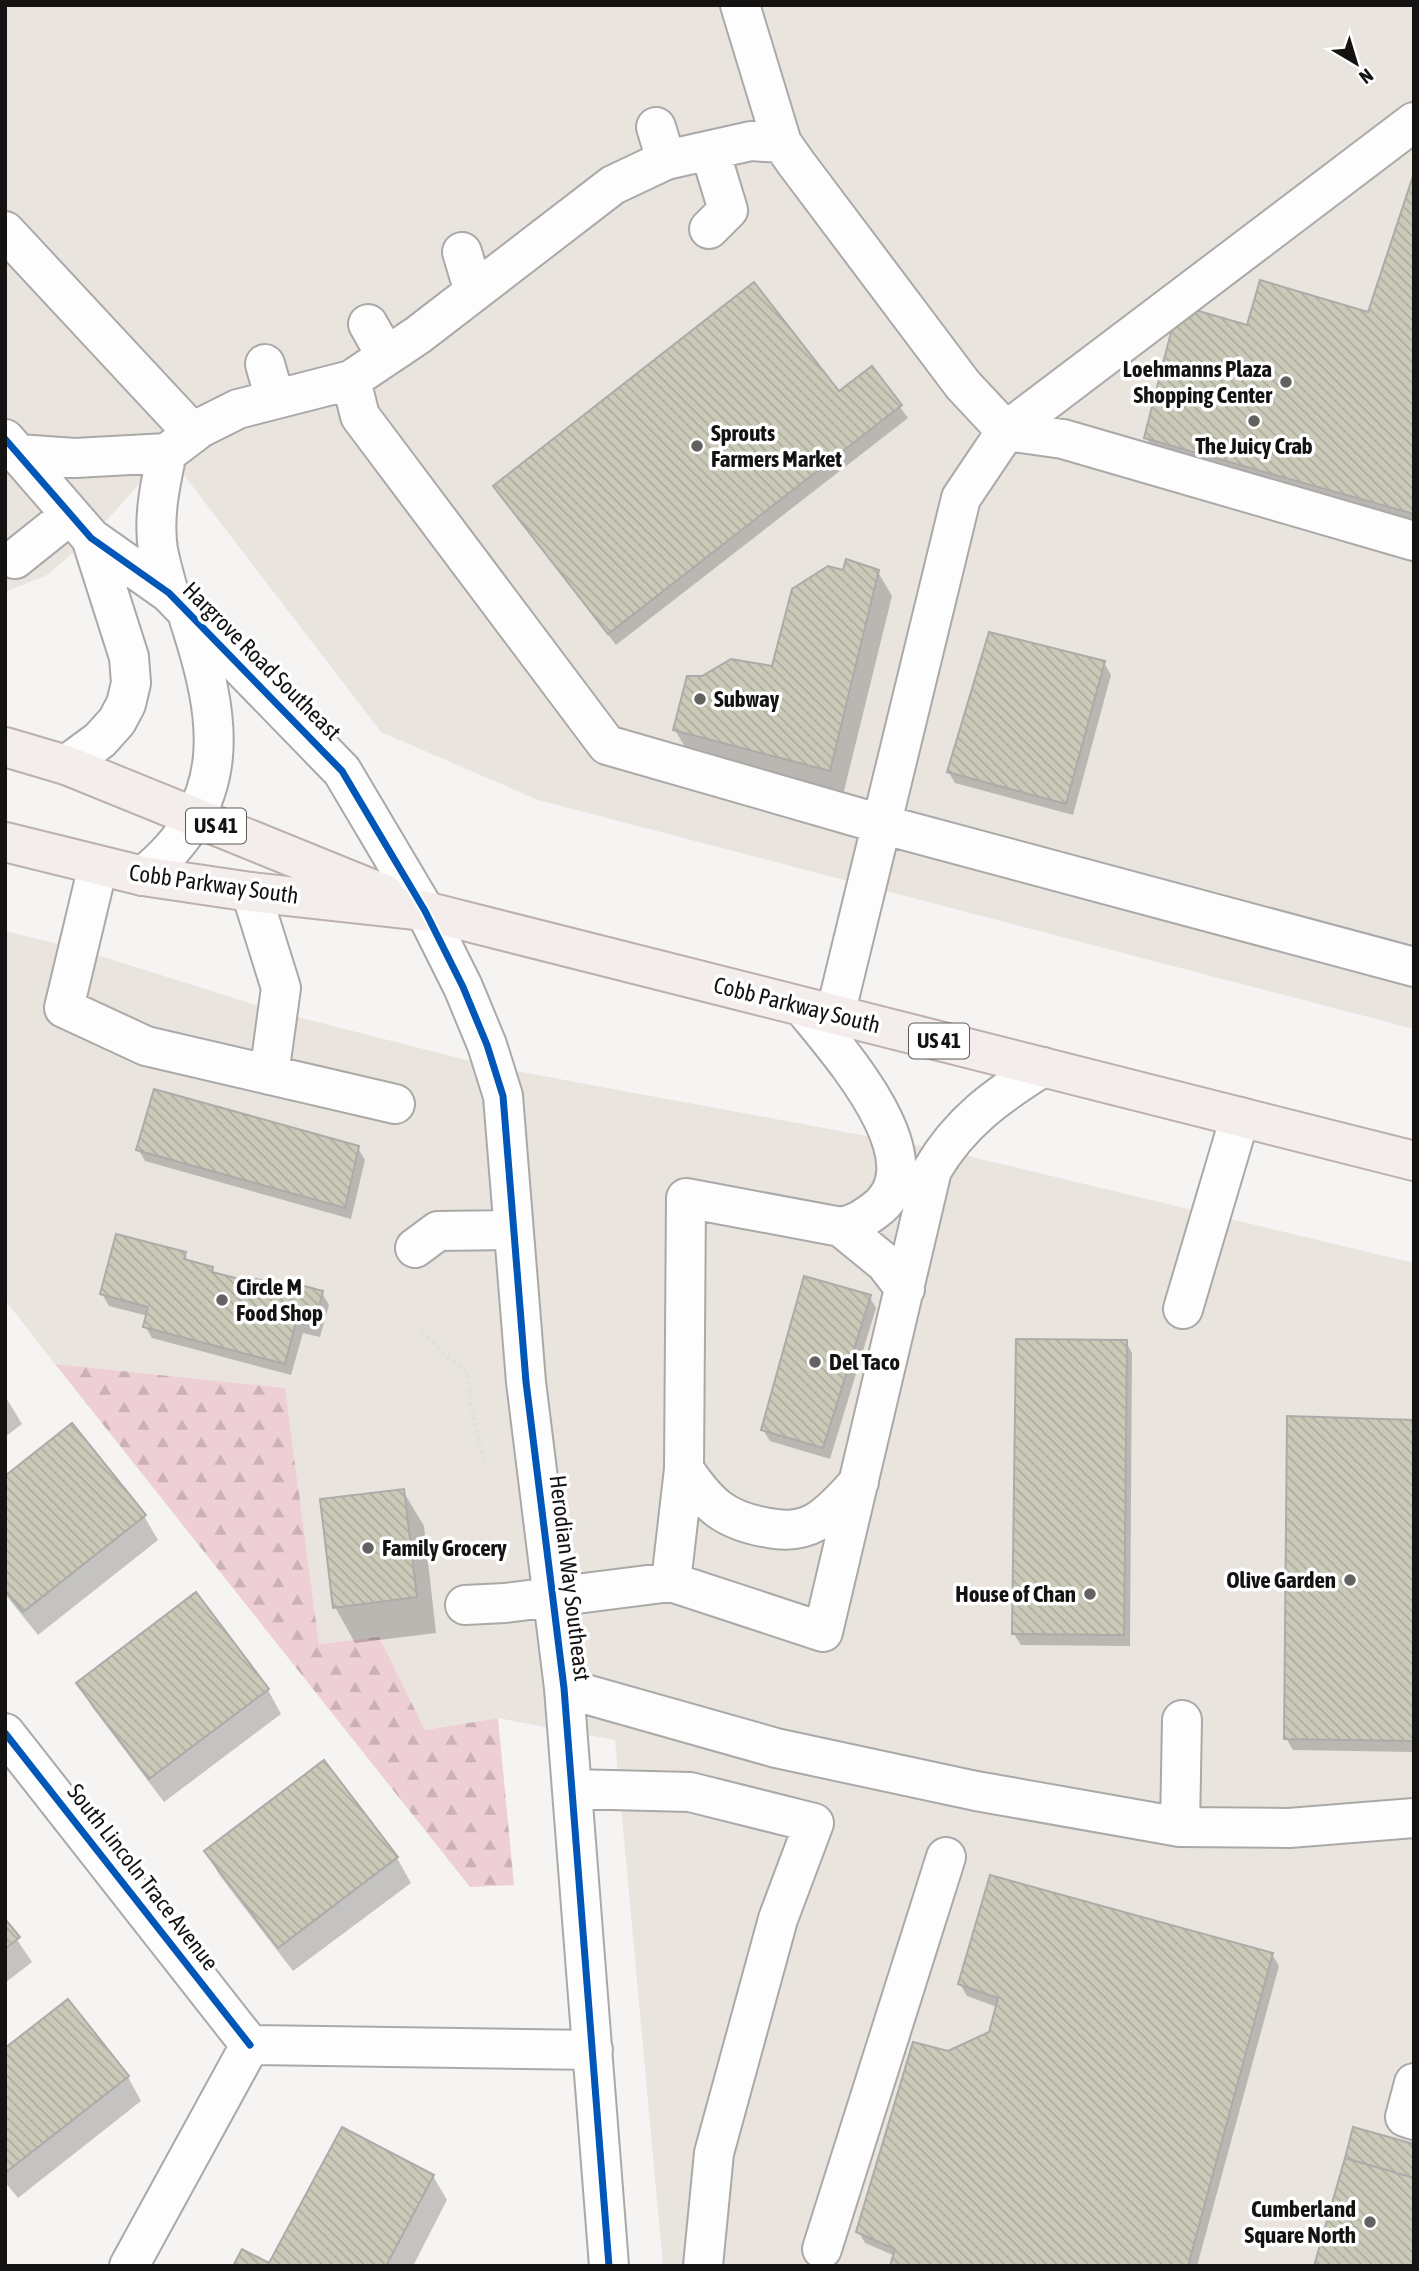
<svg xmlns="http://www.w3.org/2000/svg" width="1419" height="2271" font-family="'Asap Condensed',sans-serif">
	<defs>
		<pattern id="forest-firs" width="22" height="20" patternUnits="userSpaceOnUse" patternTransform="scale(1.75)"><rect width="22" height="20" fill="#eecfd5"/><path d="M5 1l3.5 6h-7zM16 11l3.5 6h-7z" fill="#cbb1b6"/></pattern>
		<pattern id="building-back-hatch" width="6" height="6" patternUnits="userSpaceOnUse" patternTransform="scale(1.75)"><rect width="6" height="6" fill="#cbcab9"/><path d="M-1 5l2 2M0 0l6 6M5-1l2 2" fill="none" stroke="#adad9e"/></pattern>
	</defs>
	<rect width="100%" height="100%" fill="#f6f4f2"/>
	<!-- built -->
	<path fill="#e9e4de" d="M5,5H1414V1029L538,800L381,732L167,453L91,538L47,575L5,592Z
		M5,931L78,949L278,1012L494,1067L943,1150L1414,1263V2266H663L615,1740L498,1718L425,1730L379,1637L319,1644L285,1388L55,1364L5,1300Z"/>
	<!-- forest -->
	<path fill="url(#forest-firs)" d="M55,1364L285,1388L319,1644L379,1637L425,1730L498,1718L514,1885L470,1887Z"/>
	<!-- shadow -->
	<path fill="#0003" d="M1414,175V544L1166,473L1146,437L1248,328L1369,314Z
		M871,368L908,418L616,645L495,487L839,394Z
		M844,572H878L892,596L843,795L689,754L675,730L703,678L773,668Z
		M1104,663L1111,675L1073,815L955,783L948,771Z
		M358,1148L365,1160L351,1219L145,1161L138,1149Z
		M184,1254L189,1262L212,1268L216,1275L256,1285L322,1293L329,1305L320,1337L303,1333L291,1375L152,1338L145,1326L148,1316L109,1306L102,1294Z
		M869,1296L876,1308L830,1459L770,1441L763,1430Z
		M1126,1342L1132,1353L1130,1646L1021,1645L1014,1634Z
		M5,1396L22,1424L5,1437Z
		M1414,1422V1752L1293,1750L1286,1738Z
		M5,1479L144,1516L158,1540L38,1635L5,1594Z
		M403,1491L424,1526L436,1633L355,1643L335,1607Z
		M195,1594L268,1690L281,1714L164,1802L92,1707L78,1683Z
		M324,1763L397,1858L411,1883L293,1971L220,1876L206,1852Z
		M5,1922L32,1962L5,1983Z
		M1272,1954L1279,1966L1197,2266H892L895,2256L865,2243L858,2231L948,2053L990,2033L997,2007L967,1996L960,1984Z
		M68,2001L128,2077L141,2101L18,2198L5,2182V2050Z
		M433,2176L447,2200L413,2266H235H270Z"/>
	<!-- building -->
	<path fill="url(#building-back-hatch)" stroke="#acabaa" stroke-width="2" d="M1414,173V514L1144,438L1178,305L1247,325L1260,280L1368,312Z
		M754,282L839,391L872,366L902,405L608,634L493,486Z
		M846,559L879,570L830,771L673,730L687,676H702L731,659L772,666L792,589L828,566L843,570Z
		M989,632L1105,661L1066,804L947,772Z
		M154,1089L359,1146L345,1208L136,1150Z
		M116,1234L186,1252L184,1259L213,1267L212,1272L255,1283L256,1279L284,1286L285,1281L323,1291L314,1326L296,1322L285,1364L143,1327L148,1307L100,1294Z
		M804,1276L871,1295L823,1448L761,1430Z
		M1016,1339L1127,1340L1124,1635L1012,1634Z
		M1287,1416L1414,1420V1741L1284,1739Z
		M72,1423L146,1515L23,1612L5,1590V1476Z
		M404,1489L417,1597L333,1608L320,1499Z
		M196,1592L269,1689L149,1779L76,1683Z
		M324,1760L398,1857L278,1948L204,1851Z
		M990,1875L1273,1953L1188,2266H890L895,2249L856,2232L913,2042L948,2051L989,2032L998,1998L958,1984Z
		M5,1919L20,1937L5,1949Z
		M68,1999L129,2076L5,2173V2048Z
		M342,2127L434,2175L386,2266H233L242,2249L269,2263Z
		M1353,2127L1414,2144V2178L1345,2158Z
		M1345,2158L1414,2178V2266H1314Z"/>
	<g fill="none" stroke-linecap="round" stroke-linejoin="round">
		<!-- minor casing -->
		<g stroke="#aaa9a8" stroke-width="42">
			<path id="minor" d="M740,5L782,143L796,163L963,385L1006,431L1063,439L1414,541
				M656,127L666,160
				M709,229L728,210L710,151
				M5,231L193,433
				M462,252L474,292
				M368,324L386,356
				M265,364L275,399
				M351,380L360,416L607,745L881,824L1414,967
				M5,439L91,538L169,593L342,771L425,911L463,987L487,1045L503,1096L526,1382L564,1688L609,2266
				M167,453C160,485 153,518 158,550C161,565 165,579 169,593
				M18,454L75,458L167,453L200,428L238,409L351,380L418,335L613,185L666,160L751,141L782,143
				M15,559L70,515
				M66,765L100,740L117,721L126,704L131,683L129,657L91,538
				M98,866L64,1008L146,1046L395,1104
				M143,876C235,802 222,720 189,619
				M251,892L281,988L269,1075
				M835,1015L961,498L1006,431L1414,122
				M841,1227L885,1263L905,1289
				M415,1248L438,1231L513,1230
				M1183,1309L1240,1117
				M684,1469C708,1505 725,1521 769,1528C785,1531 800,1531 816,1522C832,1513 846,1496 859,1482
				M671,1582L684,1469L686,1198L841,1227C855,1224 863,1219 874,1211C942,1163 836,1049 803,1007
				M465,1605L505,1603L671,1582L823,1632L932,1170C960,1122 997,1096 1043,1067
				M564,1688L776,1748L976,1791L1180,1827L1289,1828L1414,1818
				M5,1733L250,2045
				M572,1789L690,1792L814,1823L778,1919L714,2153L703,2266
				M1180,1827L1182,1720
				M250,2045L593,2050
				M1414,2083L1405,2117L1414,2120
				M822,2249L946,1857
				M129,2266L250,2045"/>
		</g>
		<!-- major casing -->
		<g stroke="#bcb0ac" stroke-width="42">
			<path id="major" d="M5,747L66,765L384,894
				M5,842L143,876L251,892L425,911L1414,1161"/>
		</g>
		<!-- path -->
		<path stroke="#e0e0df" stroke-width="4.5" stroke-dasharray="3.5 3.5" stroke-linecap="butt" d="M422,1332L447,1357L468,1374L471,1405L484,1463"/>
		<!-- minor -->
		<use href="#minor" stroke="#fefdfd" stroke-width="38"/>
		<!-- major -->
		<use href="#major" stroke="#f3edeb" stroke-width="38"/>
		<!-- cycleway casing -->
		<g stroke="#fff" stroke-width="11">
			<path id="cycleway" d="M5,439L91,538L169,593L342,771L425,911L463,987L487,1045L503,1096L526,1382L564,1688L609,2266
				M5,1733L250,2045"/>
		</g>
		<!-- cycleway -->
		<use href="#cycleway" stroke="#0057b8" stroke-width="7"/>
	</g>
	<!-- markers -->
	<g fill="#636260" stroke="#fff" stroke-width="2.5">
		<circle cx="1286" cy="382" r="7"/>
		<circle cx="1254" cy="421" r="7"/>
		<circle cx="697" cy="446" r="7"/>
		<circle cx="700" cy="699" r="7"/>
		<circle cx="222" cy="1300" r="7"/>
		<circle cx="815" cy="1362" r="7"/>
		<circle cx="368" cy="1548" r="7"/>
		<circle cx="1350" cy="1580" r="7"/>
		<circle cx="1090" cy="1594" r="7"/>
		<circle cx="1370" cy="2222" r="7"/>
	</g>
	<g text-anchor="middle" stroke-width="7" stroke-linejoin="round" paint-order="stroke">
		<!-- shield labels -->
		<g fill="#fff" stroke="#5a5a59" stroke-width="2">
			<rect x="186" y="808.5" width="60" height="35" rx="5"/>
			<rect x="909" y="1023.5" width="60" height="35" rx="5"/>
		</g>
		<g font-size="21" font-weight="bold" fill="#141312">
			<text x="216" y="833">US 41</text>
			<text x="939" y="1048">US 41</text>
		</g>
		<!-- poi labels -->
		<g font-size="23" font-weight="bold" fill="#141312" stroke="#fff" text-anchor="start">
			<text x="1272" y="377" text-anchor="end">Loehmanns Plaza<tspan x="1272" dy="26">Shopping Center</tspan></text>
			<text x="711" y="441">Sprouts<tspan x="711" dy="26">Farmers Market</tspan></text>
			<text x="1254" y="454" text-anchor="middle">The Juicy Crab</text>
			<text x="714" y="707">Subway</text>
			<text x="236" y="1295">Circle M<tspan x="236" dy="26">Food Shop</tspan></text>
			<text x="829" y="1370">Del Taco</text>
			<text x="382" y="1556">Family Grocery</text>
			<text x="1336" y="1588" text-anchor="end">Olive Garden</text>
			<text x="1076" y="1602" text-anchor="end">House of Chan</text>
			<text x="1356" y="2217" text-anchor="end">Cumberland<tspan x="1356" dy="26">Square North</tspan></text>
		</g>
		<!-- street labels -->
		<g font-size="23" fill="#141312" stroke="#fff">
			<text transform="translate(262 661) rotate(45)" y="8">Hargrove Road Southeast</text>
			<text transform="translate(214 884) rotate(8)" y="8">Cobb Parkway South</text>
			<text transform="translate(797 1005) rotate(14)" y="8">Cobb Parkway South</text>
			<text transform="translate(570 1578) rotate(83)" y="8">Herodian Way Southeast</text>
			<text transform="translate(143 1877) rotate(52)" y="8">South Lincoln Trace Avenue</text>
		</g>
	</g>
	<!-- border -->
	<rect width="1419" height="2271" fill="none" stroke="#141312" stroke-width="14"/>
	<!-- north arrow -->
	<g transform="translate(1356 63) rotate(142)" stroke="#ffffff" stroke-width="5" paint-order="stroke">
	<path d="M0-5L12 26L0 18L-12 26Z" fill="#141312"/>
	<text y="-10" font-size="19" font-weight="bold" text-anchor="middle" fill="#141312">N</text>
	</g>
</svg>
